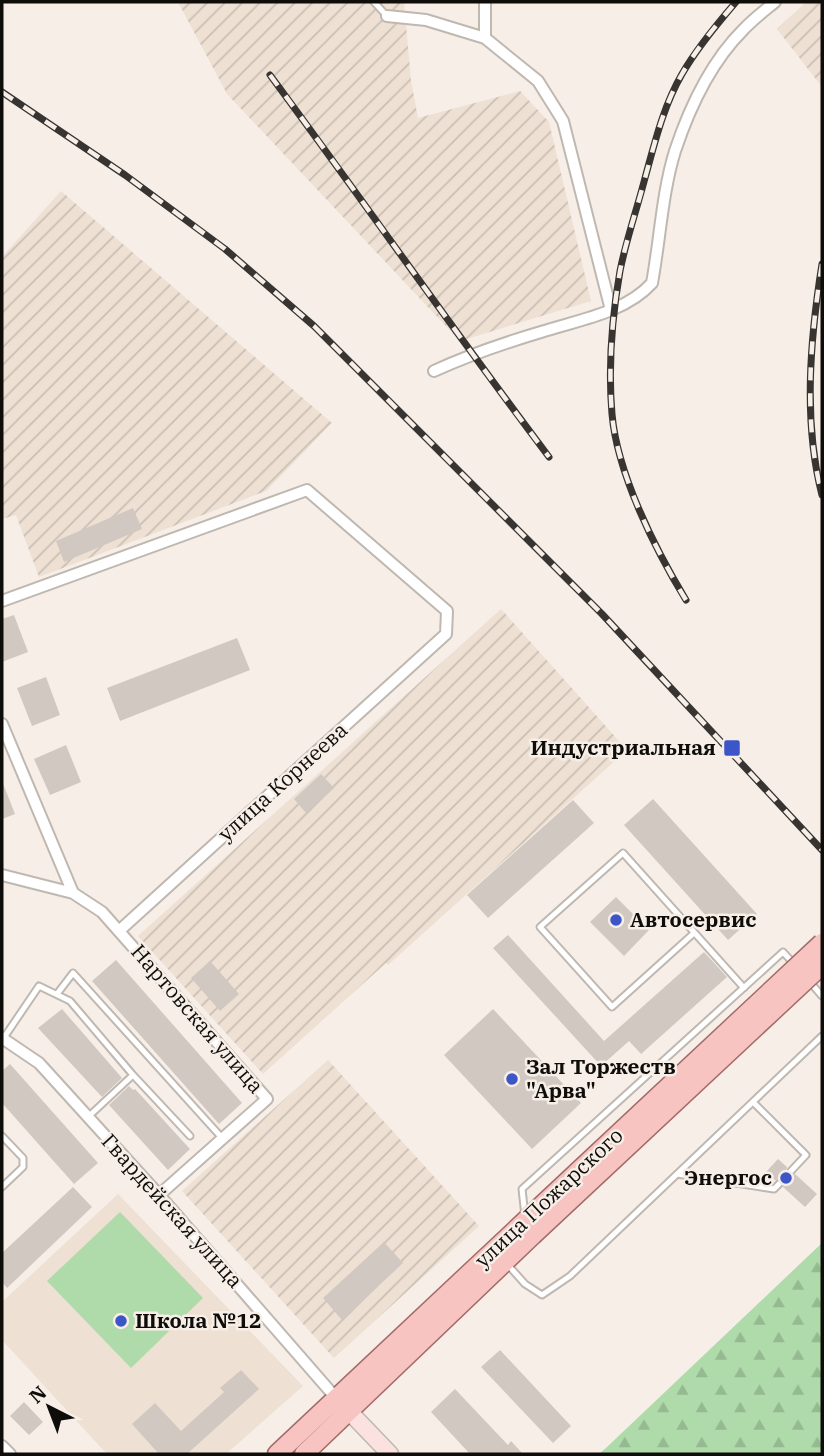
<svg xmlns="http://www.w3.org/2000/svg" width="824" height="1456" font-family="'IBM Plex Serif',serif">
	<defs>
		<pattern id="industrial-furrows" width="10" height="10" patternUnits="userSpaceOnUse" patternTransform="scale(1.75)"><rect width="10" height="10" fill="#eee0d3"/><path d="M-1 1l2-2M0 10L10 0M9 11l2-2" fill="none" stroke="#cbbfb4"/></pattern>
		<pattern id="forest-firs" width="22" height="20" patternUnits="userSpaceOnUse" patternTransform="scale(1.75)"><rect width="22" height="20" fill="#afdaaa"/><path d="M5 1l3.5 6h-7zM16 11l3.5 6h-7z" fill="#95ba91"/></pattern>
	</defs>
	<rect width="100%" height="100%" fill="#f6eee7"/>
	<!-- built -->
	<path fill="#eee0d3" d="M118,1194L303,1386L226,1454H107L2,1340V1302Z"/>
	<!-- industrial -->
	<path fill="url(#industrial-furrows)" d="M178,2H404L411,81L418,118L520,91L549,122L591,301L460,341L227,94Z
		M806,2H822V87L777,29Z
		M61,191L332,423L266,491L39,577L16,515L2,519V257Z
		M501,609L627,750L388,965L386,963L263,1074L138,936Z
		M328,1060L479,1226L334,1358L182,1191Z"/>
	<!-- grass -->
	<path fill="#afdaaa" d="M120,1212L203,1298L131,1368L47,1281Z"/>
	<!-- forest -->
	<path fill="url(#forest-firs)" d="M822,1243V1454H599L607,1447Z"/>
	<!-- building -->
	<path fill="#d1c8c2" d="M133,508L142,529L64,562L56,541Z
		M14,615L28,652L2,662V619Z
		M237,638L250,670L120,721L107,688Z
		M46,677L60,715L32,726L17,688Z
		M66,745L81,782L50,795L34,759Z
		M321,774L334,788L306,813L294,799Z
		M2,781L15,814L2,819Z
		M653,799L757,914L728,940L624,825Z
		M573,800L594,823L488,918L467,895Z
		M616,897L649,930L624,956L590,922Z
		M508,935L604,1041L704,952L727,977L641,1054L629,1041L601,1066L493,948Z
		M116,960L242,1103L219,1124L92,981Z
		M210,961L239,994L220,1011L191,978Z
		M62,1009L122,1078L102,1097L38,1028Z
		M493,1009L581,1103L532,1149L444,1055Z
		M10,1064L98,1163L74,1184L2,1103V1071Z
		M129,1086L133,1090L135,1089L190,1149L168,1170L109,1105Z
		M778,1159L787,1167L786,1172L788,1175L795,1174L817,1194L805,1207L783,1187L782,1180H775L766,1172Z
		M73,1187L92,1207L7,1288L2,1282V1253Z
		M384,1242L403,1263L342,1320L323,1298Z
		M500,1350L571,1426L553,1443L481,1367Z
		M241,1370L259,1389L187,1454H159L132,1424L155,1403L181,1431L224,1392L220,1388Z
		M455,1389L508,1445L511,1441L523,1454H470L431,1412Z
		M24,1402L43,1422L29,1435L10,1416Z"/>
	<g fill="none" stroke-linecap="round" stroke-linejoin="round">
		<!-- lane casing -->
		<g stroke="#bfb8b1" stroke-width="9">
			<path id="lane" d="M374,2L387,16
				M694,933L612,1007L540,927L623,853L744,988
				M809,981L822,996
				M57,994L73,973L223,1139
				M3,1039L39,986L70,1001L133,1075
				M753,1102L806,1155L791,1171
				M88,1117L133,1075L190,1136
				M2,1136L23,1158V1167L2,1187
				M677,1174L774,1189L779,1184
				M525,1216L522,1189L783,952L794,964
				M508,1265L525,1284L542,1295L570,1276L822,1036"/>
		</g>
		<!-- street casing -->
		<g stroke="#bfb8b1" stroke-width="14">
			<path id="street" d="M387,16L426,20L485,38L538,81L563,121L611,310
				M485,38V2
				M434,371C469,355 504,343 541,332C578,320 625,313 652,283C660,240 662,193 675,151C689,109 711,62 743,30C752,20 764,11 775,2
				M2,601L307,490L447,611L446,634L120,930
				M2,724L73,893
				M2,875L73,893L102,912L267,1099L159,1195
				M2,1038L39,1063L159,1195L336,1398
				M2,1446L10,1454"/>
		</g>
		<!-- secondary casing -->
		<g stroke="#bfb8b1" stroke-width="19">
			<path id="secondary" d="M341,1403L390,1454"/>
		</g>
		<!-- primary casing -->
		<g stroke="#a36b68" stroke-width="21">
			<path id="primary" d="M277,1454L526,1220
				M304,1454L533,1235"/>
		</g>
		<!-- lane -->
		<use href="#lane" stroke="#fff" stroke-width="5"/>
		<!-- street -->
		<use href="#street" stroke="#fff" stroke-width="10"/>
		<!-- secondary -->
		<use href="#secondary" stroke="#fbe2e1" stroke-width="16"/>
		<!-- primary -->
		<use href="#primary" stroke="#f7c4c2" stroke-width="18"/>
		<!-- rail casing -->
		<g stroke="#373431" stroke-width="7">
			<path id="rail" d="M270,75C364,202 454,331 549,457
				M2,92L125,175L225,249L314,326L602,614L822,850
				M822,264C810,339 803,422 822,495
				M686,600C655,549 617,473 612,414C608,367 612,317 620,271C626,240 637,209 645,178C655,142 663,107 682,74C697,48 717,24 736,2"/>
		</g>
		<!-- rail -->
		<use href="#rail" stroke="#f6eee7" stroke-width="4.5" stroke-dasharray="13" stroke-linecap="butt"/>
		<!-- primary-bridge casing -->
		<g stroke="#a36b68" stroke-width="21" stroke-linecap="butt">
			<path id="primary-bridge" d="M526,1220L822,943
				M533,1235L822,965"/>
		</g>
		<!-- primary-bridge -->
		<use href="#primary-bridge" stroke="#f7c4c2" stroke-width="18"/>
	</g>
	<!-- markers -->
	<g fill="#3c56c8" stroke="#f6eee7" stroke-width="2.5">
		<rect x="723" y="739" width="18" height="18" rx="3.5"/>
		<circle cx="616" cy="920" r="7"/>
		<circle cx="512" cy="1079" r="7"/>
		<circle cx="786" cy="1178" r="7"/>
		<circle cx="121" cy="1321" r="7"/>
	</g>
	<g text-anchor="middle" stroke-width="5" stroke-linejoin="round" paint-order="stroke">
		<!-- poi labels -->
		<g font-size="21" font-weight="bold" fill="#0f0d0a" stroke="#f6eee7" text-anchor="start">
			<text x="716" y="755" text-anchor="end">Индустриальная</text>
			<text x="630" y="927">Автосервис</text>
			<text x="526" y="1074">Зал Торжеств<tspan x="526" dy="24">"Арва"</tspan></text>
			<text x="772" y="1185" text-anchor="end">Энергос</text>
			<text x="135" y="1328">Школа №12</text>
		</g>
		<!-- street labels -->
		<g font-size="21" fill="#0f0d0a" stroke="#f6eee7">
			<text transform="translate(283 782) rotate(-42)" y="7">улица Корнеева</text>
			<text transform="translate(197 1019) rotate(49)" y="7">Нартовская улица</text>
			<text transform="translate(549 1198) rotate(-43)" y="7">улица Пожарского</text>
			<text transform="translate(172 1211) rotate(48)" y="7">Гвардейская улица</text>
		</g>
	</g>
	<!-- border -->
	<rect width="824" height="1456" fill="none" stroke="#0f0d0a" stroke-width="7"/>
	<!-- north arrow -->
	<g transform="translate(49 1407) rotate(318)" stroke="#f6eee7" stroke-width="5" paint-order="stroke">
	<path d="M0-5L12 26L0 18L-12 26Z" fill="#0f0d0a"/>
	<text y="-10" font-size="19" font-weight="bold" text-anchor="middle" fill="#0f0d0a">N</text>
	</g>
</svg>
